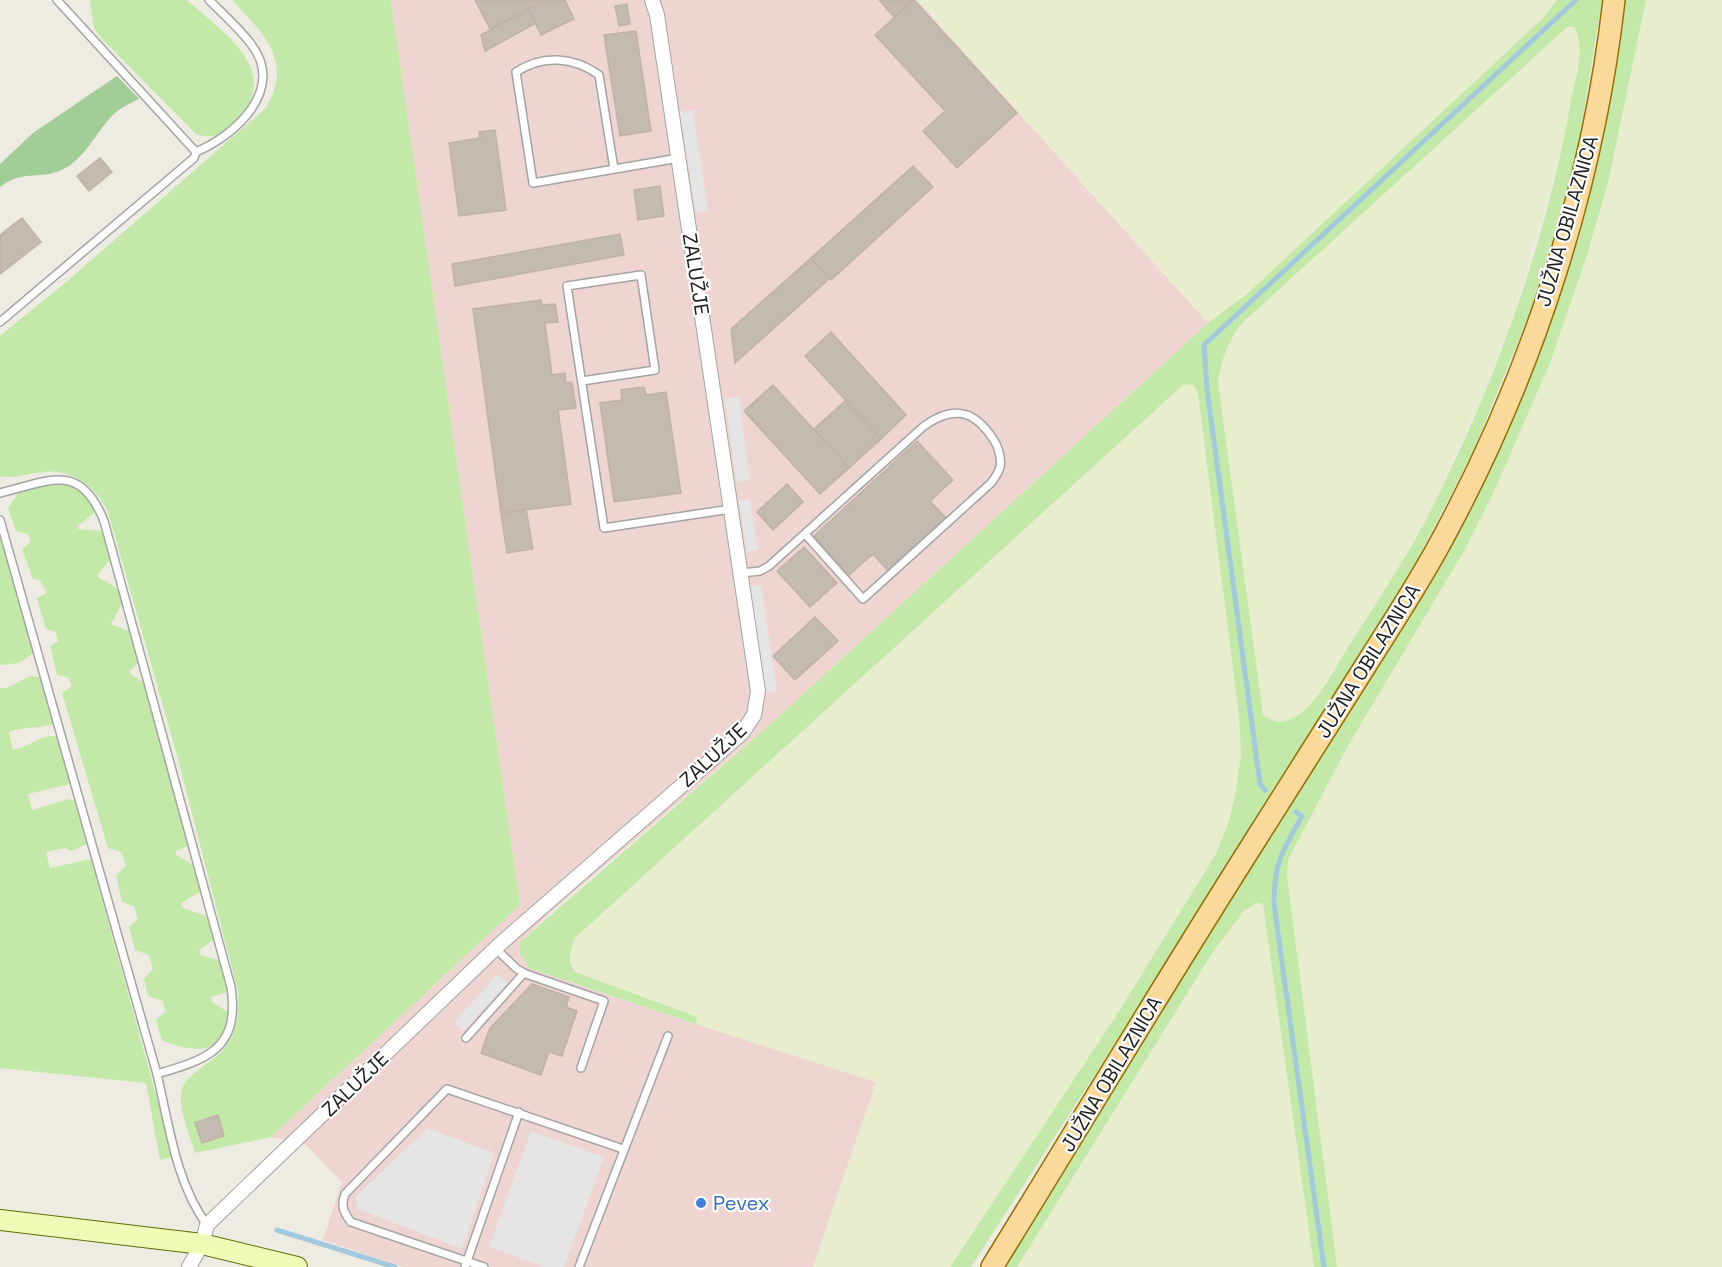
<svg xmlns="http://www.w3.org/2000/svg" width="1722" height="1267" font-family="'Space Grotesk',sans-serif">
	<rect width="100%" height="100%" fill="#eeebe2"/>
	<!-- commercial -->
	<path fill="#efd5d1" d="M391,0H917L1208,323L774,721L554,909L520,942L519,952L529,968L647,1008L876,1082L813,1267H404L323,1240L342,1182L305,1144L271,1137L520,905Z"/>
	<!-- farmland -->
	<path fill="#e8edcd" d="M918,0H1557L1543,18L1246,295L1208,323Z
		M1646,0H1722V1267H1337L1287,876L1288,861L1349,744L1464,551L1492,496L1550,363L1586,258L1608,183Z
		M1574,26L1580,36V51L1565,136L1513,316L1483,394L1423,523L1395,574L1323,686L1310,705L1298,716L1283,723H1272L1263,716L1218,382L1221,359L1228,343L1239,326L1556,35L1567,27Z
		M1184,383L1194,385L1198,394L1239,715L1241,754L1236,791L1229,821L1216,853L1116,1016L950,1267H813L876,1082L696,1024L697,1017L574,972L569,965V955L575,938Z
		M1252,903L1263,904L1314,1267H1017L1214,952L1243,912Z"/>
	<!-- grass -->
	<path fill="#c2e9a8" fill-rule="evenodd" d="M90,0H187C222,32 285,71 236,120C222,134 215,140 196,134L102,39L94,28Z
		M232,0H391L520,905L271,1137L195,1153C190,1135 179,1112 181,1093C183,1075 212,1063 223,1050C238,1033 239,1013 238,992L178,759L108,512C95,485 72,468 41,472C27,474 14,479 0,476V336L65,283L265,109C295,62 263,33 232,0Z
		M1557,0H1602L1577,153L1556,229L1529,315L1472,454L1402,589L1300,756L971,1267H950L1116,1016L1216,854L1229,821L1236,791L1241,754L1239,715L1198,394L1194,385L1184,384L575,938C570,952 566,960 575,972L697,1017L696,1024L529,968L519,952L520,942L774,721L1208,323L1246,295L1543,18ZM1567,27H1574C1587,49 1574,82 1570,106C1546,245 1489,400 1423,525C1400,568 1373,608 1347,649C1331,674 1299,743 1263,715L1218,382C1221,360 1227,345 1239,326Z
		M1621,0H1646L1608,183L1586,258L1550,363L1492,496L1464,551L1349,744L1288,860L1287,876L1337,1267H1314L1263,904L1256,903L1243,912L1213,952L1017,1267H1005L1115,1081L1409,615L1524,384Z
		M53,482C70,484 94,490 95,512L78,526V529L104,531L112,558L98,574V578C113,584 119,587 123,602L111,624L132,632L140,662L130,670V674L146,684L190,845L176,851V855L196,867L203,890L181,903L183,908L207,916L215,939L199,950L201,955L220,961L228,992L211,997L212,1002L228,1012C225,1022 225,1037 217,1043C204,1054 175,1047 162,1040L156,1020L165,1012L163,1001L148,996L144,979L153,969L149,955L135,950L129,927L138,919L134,906L122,902L116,875L126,866L121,852L108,848L62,693L72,686L68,677L57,675L50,646L59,641L55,632L46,629L37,598L47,593L40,580L33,579L22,549L31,542L28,534L16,531L8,508L19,492Z
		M0,537L35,652L19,663L0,665Z
		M30,676L41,677L53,724C38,729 24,726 9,732L13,750C29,748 42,732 58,737L70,784L28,794L32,810L68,799L76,801L87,844L71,851L65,848L46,852L50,868L91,859L173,1157L160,1160L146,1083L0,1068V688H7Z"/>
	<!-- forest -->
	<path fill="#a2cd97" d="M117,76L139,99C131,103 122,107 115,113C98,129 89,152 69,166C42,183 26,167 0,187V164L33,133Z"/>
	<!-- parking -->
	<path fill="#e5e5e5" d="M693,110L708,211L696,213L680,112Z
		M739,397L750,480L737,482L725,399Z
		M750,499L758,550L747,552L739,501Z
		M761,585L777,692L766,693L750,587Z
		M498,974L508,983L463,1031L454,1022Z
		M428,1128L494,1153L462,1249L358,1209L356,1196Z
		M531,1131L604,1157L564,1267H545L489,1247Z"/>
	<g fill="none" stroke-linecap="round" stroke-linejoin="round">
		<!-- stream -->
		<path stroke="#a3cadc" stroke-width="5" d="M1265,790L1260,784L1207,389L1204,345L1576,0
			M1296,812L1302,816C1282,851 1274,863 1274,904L1324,1267
			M277,1230L395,1267"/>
	</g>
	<!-- building -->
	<path fill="#c3bab2" stroke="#c0b3a5" stroke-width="1.5" d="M475,0H546L490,29Z
		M546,0H565L574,19L541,35L528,9Z
		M879,0H913L894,17Z
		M914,0L1017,113L957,168L923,131L945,111L875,35Z
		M627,4L630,24L619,26L615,6Z
		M528,9L536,23L485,51L481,35Z
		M636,31L651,131L620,136L604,35Z
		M495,130L506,210L459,216L449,143L480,138L479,132Z
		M100,158L112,172L89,191L77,176Z
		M913,166L933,187L831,280L811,258Z
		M660,186L664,216L638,220L634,190Z
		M22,218L41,242L0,274V235Z
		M620,234L624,255L455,286L452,264Z
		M811,258L829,279L735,363L731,329Z
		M541,300L542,305L555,304L558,322L545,323L552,375L565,373L566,383L572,382L576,408L558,410L571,504L501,513L473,309Z
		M831,332L906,415L881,439L805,356Z
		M773,385L849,468L820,494L744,411Z
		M644,387L646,395L666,392L681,493L614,502L600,403L622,400L621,390Z
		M846,400L881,439L849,468L814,429Z
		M917,441L953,480L930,501L947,519L889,572L873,554L849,575L814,536Z
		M787,484L803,502L773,530L757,512Z
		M526,509L533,549L507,553L501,513Z
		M804,547L837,583L810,607L777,571Z
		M815,617L838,641L795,680L773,656Z
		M532,984L569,997L566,1007L577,1011L562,1056L549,1052L541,1075L481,1053L490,1028Z
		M218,1115L224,1136L202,1143L195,1123Z"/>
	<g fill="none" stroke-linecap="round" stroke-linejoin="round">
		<!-- lane casing -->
		<g stroke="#a4a4a4" stroke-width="10">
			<path id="lane" d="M196,152C236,135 286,89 251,44C239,28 223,14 209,0
				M614,169L599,75C574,57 543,54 516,72L533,183L679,158
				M0,322L194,158L196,152L57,0
				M582,381L655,370L641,275L567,286L604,528L731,509
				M0,493C50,481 80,461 104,521L231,987C240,1049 208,1059 157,1074
				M0,520L157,1074C169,1125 176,1183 207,1225
				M741,573L760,571L769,566L924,426C950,407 972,408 991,436C997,443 1002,457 1000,467C999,472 994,479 991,483L863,599L805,534
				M495,948L517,969L526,974L604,1001L581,1068
				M466,1038L524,973
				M465,1267L519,1112
				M484,1267L351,1222C343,1212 341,1205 345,1194L447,1089L623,1149
				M579,1267L668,1036"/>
		</g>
		<!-- street casing -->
		<g stroke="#a4a4a4" stroke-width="16">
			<path id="street" d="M189,1267L202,1244L207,1225L500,944L742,733L754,715L758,691L657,15L652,0"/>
		</g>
		<!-- secondary casing -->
		<g stroke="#5d7205" stroke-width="22">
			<path id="secondary" d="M0,1220L202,1244L297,1267"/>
		</g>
		<!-- primary casing -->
		<g stroke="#957001" stroke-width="24">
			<path id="primary" d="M992,1267C1076,1131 1158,994 1244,858C1285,794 1325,729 1366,665C1393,622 1421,580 1444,536C1533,371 1593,186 1614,0"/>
		</g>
		<!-- lane -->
		<use href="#lane" stroke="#fff" stroke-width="7"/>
		<!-- street -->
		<use href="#street" stroke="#fff" stroke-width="14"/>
		<!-- secondary -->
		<use href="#secondary" stroke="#f0f9b5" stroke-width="20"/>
		<!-- primary -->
		<use href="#primary" stroke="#fbd99a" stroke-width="21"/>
	</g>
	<!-- markers -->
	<circle fill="#3f7fe0" stroke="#fff" stroke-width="2" cx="701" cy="1203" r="6"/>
	<g text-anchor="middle" stroke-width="4.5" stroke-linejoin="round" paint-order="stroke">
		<!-- street labels -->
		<g font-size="20" fill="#1d1d1d" stroke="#fff">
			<text transform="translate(1567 221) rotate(-74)" y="7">JUŽNA OBILAZNICA</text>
			<text transform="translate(696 274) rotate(81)" y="7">ZALUŽJE</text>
			<text transform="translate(1368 661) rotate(-58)" y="7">JUŽNA OBILAZNICA</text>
			<text transform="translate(713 755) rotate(-43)" y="7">ZALUŽJE</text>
			<text transform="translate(1111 1074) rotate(-59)" y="7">JUŽNA OBILAZNICA</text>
			<text transform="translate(355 1084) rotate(-44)" y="7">ZALUŽJE</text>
		</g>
		<!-- shop labels -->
		<g font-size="20" fill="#366cbe" stroke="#fff" text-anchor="start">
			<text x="713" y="1210">Pevex</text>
		</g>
	</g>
</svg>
